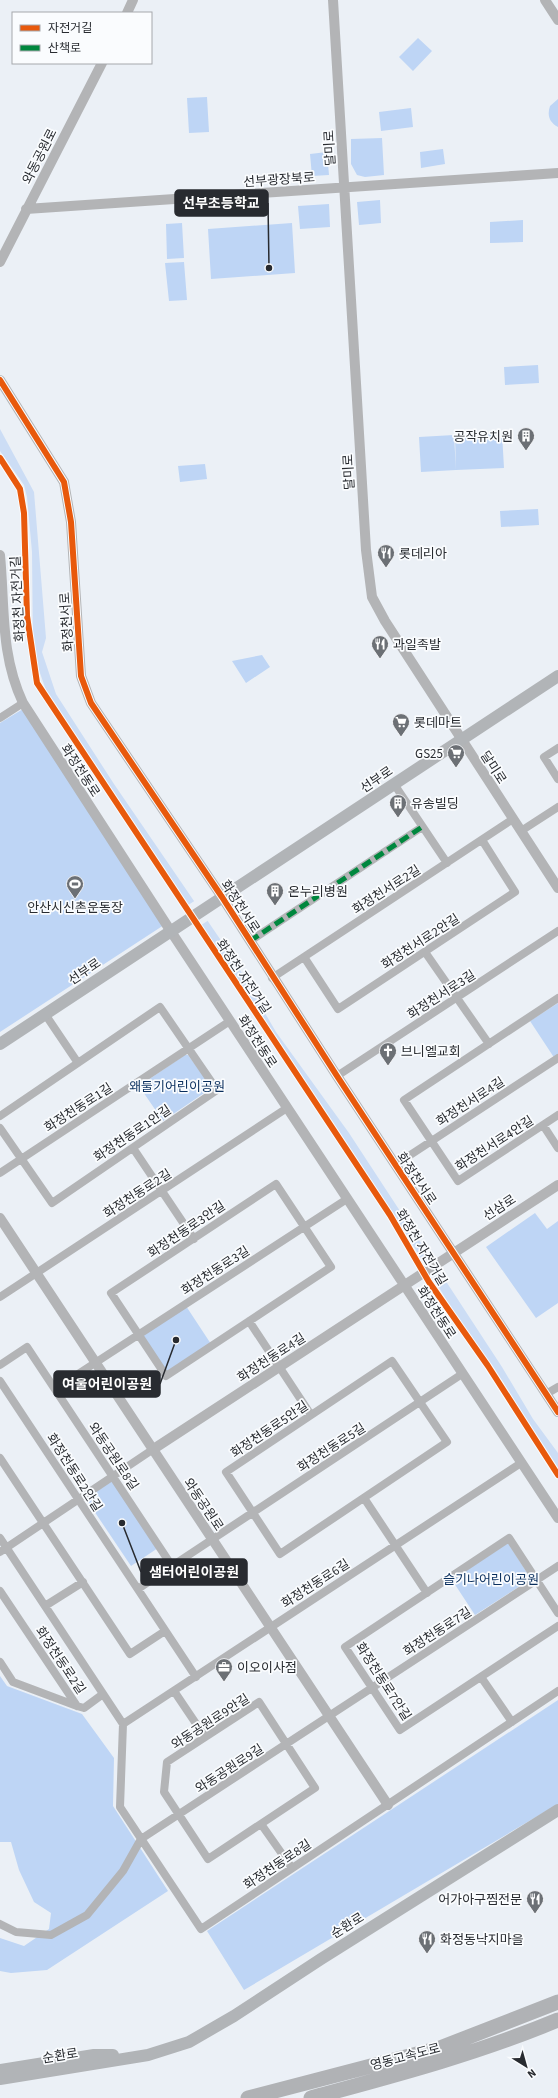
<svg xmlns="http://www.w3.org/2000/svg" width="558" height="2098" font-family="'Source Sans 3','Noto Sans KR',sans-serif">
	<rect width="100%" height="100%" fill="#ebf0f6"/>
	<!-- green -->
	<path fill="#bed5f5" d="M418,38L432,51L413,71L399,57Z
		M207,97L209,132L189,133L187,98Z
		M558,99V127C549,122 547,115 550,106Z
		M411,108L413,127L381,131L379,112Z
		M382,138L384,175L365,177L357,175L351,164V139Z
		M443,149L445,164L421,168L420,152Z
		M327,152L329,175L312,176L310,154Z
		M380,200L381,223L359,225L357,202Z
		M329,204L330,227L300,229L298,206Z
		M523,220V242L490,243V222Z
		M182,223L184,258L167,259L166,224Z
		M292,223L295,273L211,279L208,229Z
		M184,262L187,300L169,301L165,263Z
		M538,365L539,383L505,385L504,367Z
		M502,433L504,468L456,470L455,435Z
		M454,435L456,470L421,472L419,437Z
		M205,464L207,479L180,482L178,466Z
		M538,509L539,525L501,527L500,511Z
		M262,655L270,667L246,683L232,661Z
		M23,709L164,925L0,1032V723Z
		M558,1003V1057L555,1059L530,1021Z
		M185,1055H188L211,1086L210,1089L163,1121L139,1086Z
		M535,1213L547,1229L558,1221V1303L536,1318L486,1247Z
		M186,1306L211,1344L167,1373L141,1335Z
		M113,1480L158,1548L131,1566L86,1499Z
		M508,1543L531,1579L475,1615L452,1580Z
		M0,1676L7,1686L82,1714L114,1758L113,1806L168,1891L47,1970L11,1973L0,1971V1938L24,1946L49,1929L51,1913L34,1902L19,1870L11,1842H0Z
		M558,1700V1804L244,1990L207,1931Z"/>
	<!-- water -->
	<path fill="#ccddf5" d="M0,429L34,492L46,638L42,652L56,694L114,784L233,958L276,1032L349,1133L502,1367L533,1419L558,1453V1470L462,1325L395,1216L119,801L82,750L48,696L33,653L32,552L27,497L24,485L0,451Z"/>
	<!-- pier -->
	<path fill="#ebf0f6" d="M196,900L209,920L198,927L185,907Z
		M432,1257L442,1272L431,1279L422,1264Z"/>
	<g fill="none" stroke-linecap="round" stroke-linejoin="round">
		<!-- minor -->
		<path stroke="#b3b4b6" stroke-width="8" d="M0,718L23,703
			M558,748L544,757L558,779
			M394,784L447,863
			M521,831L558,807
			M250,941L422,827
			M425,952L489,1044
			M304,957L338,1009L515,892L482,840
			M272,978L513,819
			M558,998L404,1100L458,1181L558,1115
			M45,1014L78,1063
			M337,1076L558,931
			M0,1116L160,1007L217,1090L52,1203L0,1128
			M543,1125L558,1148
			M133,1148L194,1239
			M395,1165L558,1058
			M0,1173L230,1021
			M276,1184L331,1267L166,1376L111,1293Z
			M0,1297L287,1108
			M249,1321L311,1415
			M392,1361L447,1442L280,1554L226,1472Z
			M0,1365L27,1347L172,1566L462,1374
			M0,1381L196,1677
			M55,1389L347,1199
			M546,1394L558,1387
			M0,1458L130,1654L165,1631
			M364,1498L427,1593
			M0,1538L123,1724
			M0,1552L152,1450
			M138,1589L172,1566
			M0,1591L77,1706
			M45,1606L83,1582
			M558,1613L509,1538L345,1647L400,1730L558,1626
			M0,1662L13,1682L77,1706L84,1708L103,1694
			M481,1677L512,1722
			M174,1691L205,1737
			M259,1702L315,1788L208,1859L164,1792L167,1762Z
			M123,1724L120,1807L201,1929L558,1691
			M123,1724L521,1463
			M261,1824L292,1868
			M0,1924L16,1932L51,1935L87,1915L123,1871L141,1839L558,1566"/>
		<!-- tertiary -->
		<path stroke="#b3b4b6" stroke-width="10" d="M333,0L366,550L372,597L385,621L558,888
			M545,0L558,20
			M127,13L133,0
			M26,209L558,173
			M0,262L102,63
			M0,380L64,482L71,522L81,676L91,703L222,897L337,1076L558,1412
			M0,555C5,607 0,654 23,703L170,930L558,1518
			M0,1218L388,1805
			M152,1450L558,1185"/>
		<!-- secondary -->
		<path stroke="#b1b4b7" stroke-width="12" d="M0,1044L558,676
			M0,2070L94,2055H113
			M0,2079L148,2055L189,2042L234,2016L321,1959L558,1810"/>
		<!-- motorway -->
		<path stroke="#b0b2b5" stroke-width="15" d="M248,2098L440,2048L558,2002
			M311,2098C396,2075 476,2054 558,2020"/>
		<!-- quiet -->
		<path stroke="#00873e" stroke-width="5" stroke-dasharray="10 5" stroke-linecap="butt" d="M250,941L422,827"/>
		<!-- cycleway casing -->
		<g stroke="#fafcfe" stroke-width="8">
			<path id="cycleway" d="M0,380L64,482L71,522L81,676L91,703L222,897L337,1076L558,1412
				M0,458L20,489L24,513L27,616L37,683L390,1215L429,1282L488,1366L558,1475"/>
		</g>
		<!-- cycleway -->
		<use href="#cycleway" stroke="#e8590c" stroke-width="6"/>
	</g>
	<!-- icons -->
	<defs>
		<g id="building-pin" transform="scale(0.9)"><path d="M0 17L-7.5 6A9.5 9.5 0 1 1 7.5 6Z" fill="#6c7075" stroke="#fafcfe"/><path d="M-4-6H4V6H1V3H-1V6H-4ZM-2.5-4.3h1.7v1.8h-1.7ZM.8-4.3h1.7v1.8H.8ZM-2.5-1h1.7V.8h-1.7ZM.8-1h1.7V.8H.8Z" fill="#fff"/></g>
		<g id="restaurant-pin" transform="scale(0.9)"><path d="M0 17L-7.5 6A9.5 9.5 0 1 1 7.5 6Z" fill="#6c7075" stroke="#fafcfe"/><path d="M-5-6h1v4h1v-4h1v4h1v-4h1v5L-1.5 .5V6h-2V.5L-5-1ZM5-6V6H3V1.5H1.5Q1.5-4 5-6Z" fill="#fff"/></g>
		<g id="supermarket-pin" transform="scale(0.9)"><path d="M0 17L-7.5 6A9.5 9.5 0 1 1 7.5 6Z" fill="#6c7075" stroke="#fafcfe"/><path d="M-6-5.5h2.5l.6 2H6L4.5 2H-2.5L-4.4-4H-6ZM-1.5 3.2a1.3 1.3 0 1 0 .1 0ZM3 3.2a1.3 1.3 0 1 0 .1 0Z" fill="#fff"/></g>
		<g id="stadium-pin" transform="scale(0.9)"><path d="M0 17L-7.5 6A9.5 9.5 0 1 1 7.5 6Z" fill="#6c7075" stroke="#fafcfe"/><path d="M0-5a6.5 5 0 1 0 0 10a6.5 5 0 1 0 0-10ZM-3.5-1.8h7v3.6h-7Z" fill="#fff"/></g>
		<g id="church-pin" transform="scale(0.9)"><path d="M0 17L-7.5 6A9.5 9.5 0 1 1 7.5 6Z" fill="#6c7075" stroke="#fafcfe"/><path d="M-1.2-6h2.4v3.5h3.3v2.4h-3.3V6h-2.4V-.1h-3.3v-2.4h3.3Z" fill="#fff"/></g>
		<g id="office-pin" transform="scale(0.9)"><path d="M0 17L-7.5 6A9.5 9.5 0 1 1 7.5 6Z" fill="#6c7075" stroke="#fafcfe"/><path d="M-6-3h4V-5.5h4V-3h4V5H-6ZM-1-4.5V-3h2v-1.5ZM-6 0V1H6V0Z" fill="#fff"/></g>
	</defs>
	<g fill-rule="evenodd">
		<use href="#building-pin" x="526" y="436"/>
		<use href="#restaurant-pin" x="386" y="553"/>
		<use href="#restaurant-pin" x="380" y="644"/>
		<use href="#supermarket-pin" x="401" y="722"/>
		<use href="#supermarket-pin" x="456" y="753"/>
		<use href="#building-pin" x="398" y="803"/>
		<use href="#stadium-pin" x="75" y="884"/>
		<use href="#building-pin" x="275" y="891"/>
		<use href="#church-pin" x="388" y="1051"/>
		<use href="#office-pin" x="224" y="1667"/>
		<use href="#restaurant-pin" x="535" y="1899"/>
		<use href="#restaurant-pin" x="427" y="1939"/>
	</g>
	<g text-anchor="middle" stroke-width="3.5" stroke-linejoin="round" paint-order="stroke">
		<!-- street labels -->
		<g font-size="13" fill="#282b30" stroke="#fafcfe">
			<text transform="translate(329 148) rotate(-93)" y="5">달미로</text>
			<text transform="translate(39 156) rotate(-63)" y="5">와동공원로</text>
			<text transform="translate(279 179) rotate(-4)" y="5">선부광장북로</text>
			<text transform="translate(348 472) rotate(-93)" y="5">달미로</text>
			<text transform="translate(17 599) rotate(-93)" y="5">화정천 자전거길</text>
			<text transform="translate(66 622) rotate(-94)" y="5">화정천서로</text>
			<text transform="translate(494 767) rotate(57)" y="5">달미로</text>
			<text transform="translate(81 770) rotate(57)" y="5">화정천동로</text>
			<text transform="translate(376 779) rotate(-34)" y="5">선부로</text>
			<text transform="translate(386 889) rotate(-33)" y="5">화정천서로2길</text>
			<text transform="translate(241 906) rotate(57)" y="5">화정천서로</text>
			<text transform="translate(420 941) rotate(-33)" y="5">화정천서로2안길</text>
			<text transform="translate(84 971) rotate(-34)" y="5">선부로</text>
			<text transform="translate(244 976) rotate(56)" y="5">화정천 자전거길</text>
			<text transform="translate(441 994) rotate(-33)" y="5">화정천서로3길</text>
			<text transform="translate(258 1041) rotate(57)" y="5">화정천동로</text>
			<text transform="translate(470 1101) rotate(-33)" y="5">화정천서로4길</text>
			<text transform="translate(78 1107) rotate(-33)" y="5">화정천동로1길</text>
			<text transform="translate(132 1133) rotate(-34)" y="5">화정천동로1안길</text>
			<text transform="translate(494 1143) rotate(-33)" y="5">화정천서로4안길</text>
			<text transform="translate(417 1178) rotate(56)" y="5">화정천서로</text>
			<text transform="translate(137 1193) rotate(-33)" y="5">화정천동로2길</text>
			<text transform="translate(499 1207) rotate(-33)" y="5">선삼로</text>
			<text transform="translate(186 1229) rotate(-34)" y="5">화정천동로3안길</text>
			<text transform="translate(422 1247) rotate(59)" y="5">화정천 자전거길</text>
			<text transform="translate(215 1270) rotate(-33)" y="5">화정천동로3길</text>
			<text transform="translate(437 1312) rotate(57)" y="5">화정천동로</text>
			<text transform="translate(271 1357) rotate(-33)" y="5">화정천동로4길</text>
			<text transform="translate(269 1429) rotate(-34)" y="5">화정천동로5안길</text>
			<text transform="translate(331 1447) rotate(-33)" y="5">화정천동로5길</text>
			<text transform="translate(114 1456) rotate(56)" y="5">와동공원로8길</text>
			<text transform="translate(75 1472) rotate(57)" y="5">화정천동로2안길</text>
			<text transform="translate(204 1504) rotate(56)" y="5">와동공원로</text>
			<text transform="translate(315 1583) rotate(-33)" y="5">화정천동로6길</text>
			<text transform="translate(437 1631) rotate(-33)" y="5">화정천동로7길</text>
			<text transform="translate(61 1660) rotate(56)" y="5">화정천동로2길</text>
			<text transform="translate(384 1681) rotate(57)" y="5">화정천동로7안길</text>
			<text transform="translate(210 1721) rotate(-33)" y="5">와동공원로9안길</text>
			<text transform="translate(229 1768) rotate(-33)" y="5">와동공원로9길</text>
			<text transform="translate(277 1864) rotate(-34)" y="5">화정천동로8길</text>
			<text transform="translate(347 1925) rotate(-32)" y="5">순환로</text>
			<text transform="translate(60 2055) rotate(-9)" y="5">순환로</text>
			<text transform="translate(405 2056) rotate(-15)" y="5">영동고속도로</text>
		</g>
		<!-- poi labels -->
		<g font-size="13" fill="#282b30" stroke="#fafcfe" text-anchor="start">
			<text x="513" y="441" text-anchor="end">공작유치원</text>
			<text x="399" y="558">롯데리아</text>
			<text x="393" y="649">과일족발</text>
			<text x="414" y="727">롯데마트</text>
			<text x="443" y="758" text-anchor="end">GS25</text>
			<text x="411" y="808">유송빌딩</text>
			<text x="288" y="896">온누리병원</text>
			<text x="75" y="912" text-anchor="middle">안산시신촌운동장</text>
			<text x="401" y="1056">브니엘교회</text>
			<text x="237" y="1672">이오이사점</text>
			<text x="522" y="1904" text-anchor="end">어가아구찜전문</text>
			<text x="440" y="1944">화정동낙지마을</text>
		</g>
		<!-- park labels -->
		<g font-size="13" fill="#092e5d" stroke="#fafcfe">
			<text x="177" y="1091">왜둘기어린이공원</text>
			<text x="491" y="1584">슬기나어린이공원</text>
		</g>
	</g>
	<!-- callouts -->
	<path fill="none" stroke="#282b30" stroke-width="1.5" d="M269 268L268 203M176 1340L160 1384M122 1523L141 1572"/>
	<g fill="#282b30" stroke="#fafcfe" stroke-width="1.5">
		<circle cx="269" cy="268" r="4"/>
		<circle cx="176" cy="1340" r="4"/>
		<circle cx="122" cy="1523" r="4"/>
	</g>
	<g fill="#282b30" stroke="#282b30" stroke-width="1.5">
		<rect x="175" y="190" width="93" height="26" rx="4"/>
		<rect x="54" y="1371" width="106" height="26" rx="4"/>
		<rect x="141" y="1559" width="106" height="26" rx="4"/>
	</g>
	<g font-size="14" text-anchor="middle" font-weight="bold" fill="#fff">
		<text x="221" y="208">선부초등학교</text>
		<text x="107" y="1389">여울어린이공원</text>
		<text x="194" y="1577">샘터어린이공원</text>
	</g>
	<!-- legend -->
	<rect x="12" y="12" width="140" height="52" fill="#fafcfe" stroke="#a6a8ac"/>
	<rect x="20" y="25" width="20" height="6" fill="#e8590c" stroke="#a6a8ac"/>
	<text x="48" y="32" font-size="12" fill="#282b30">자전거길</text>
	<rect x="20" y="45" width="20" height="6" fill="#00873e" stroke="#a6a8ac"/>
	<text x="48" y="52" font-size="12" fill="#282b30">산책로</text>
	<!-- north arrow -->
	<g transform="translate(526 2066) rotate(143)" stroke="#fafcfe" stroke-width="3" paint-order="stroke">
	<path d="M0-3L7 15L0 10L-7 15Z" fill="#282b30"/>
	<text y="-6" font-size="11" font-weight="bold" text-anchor="middle" fill="#282b30">N</text>
	</g>
</svg>
